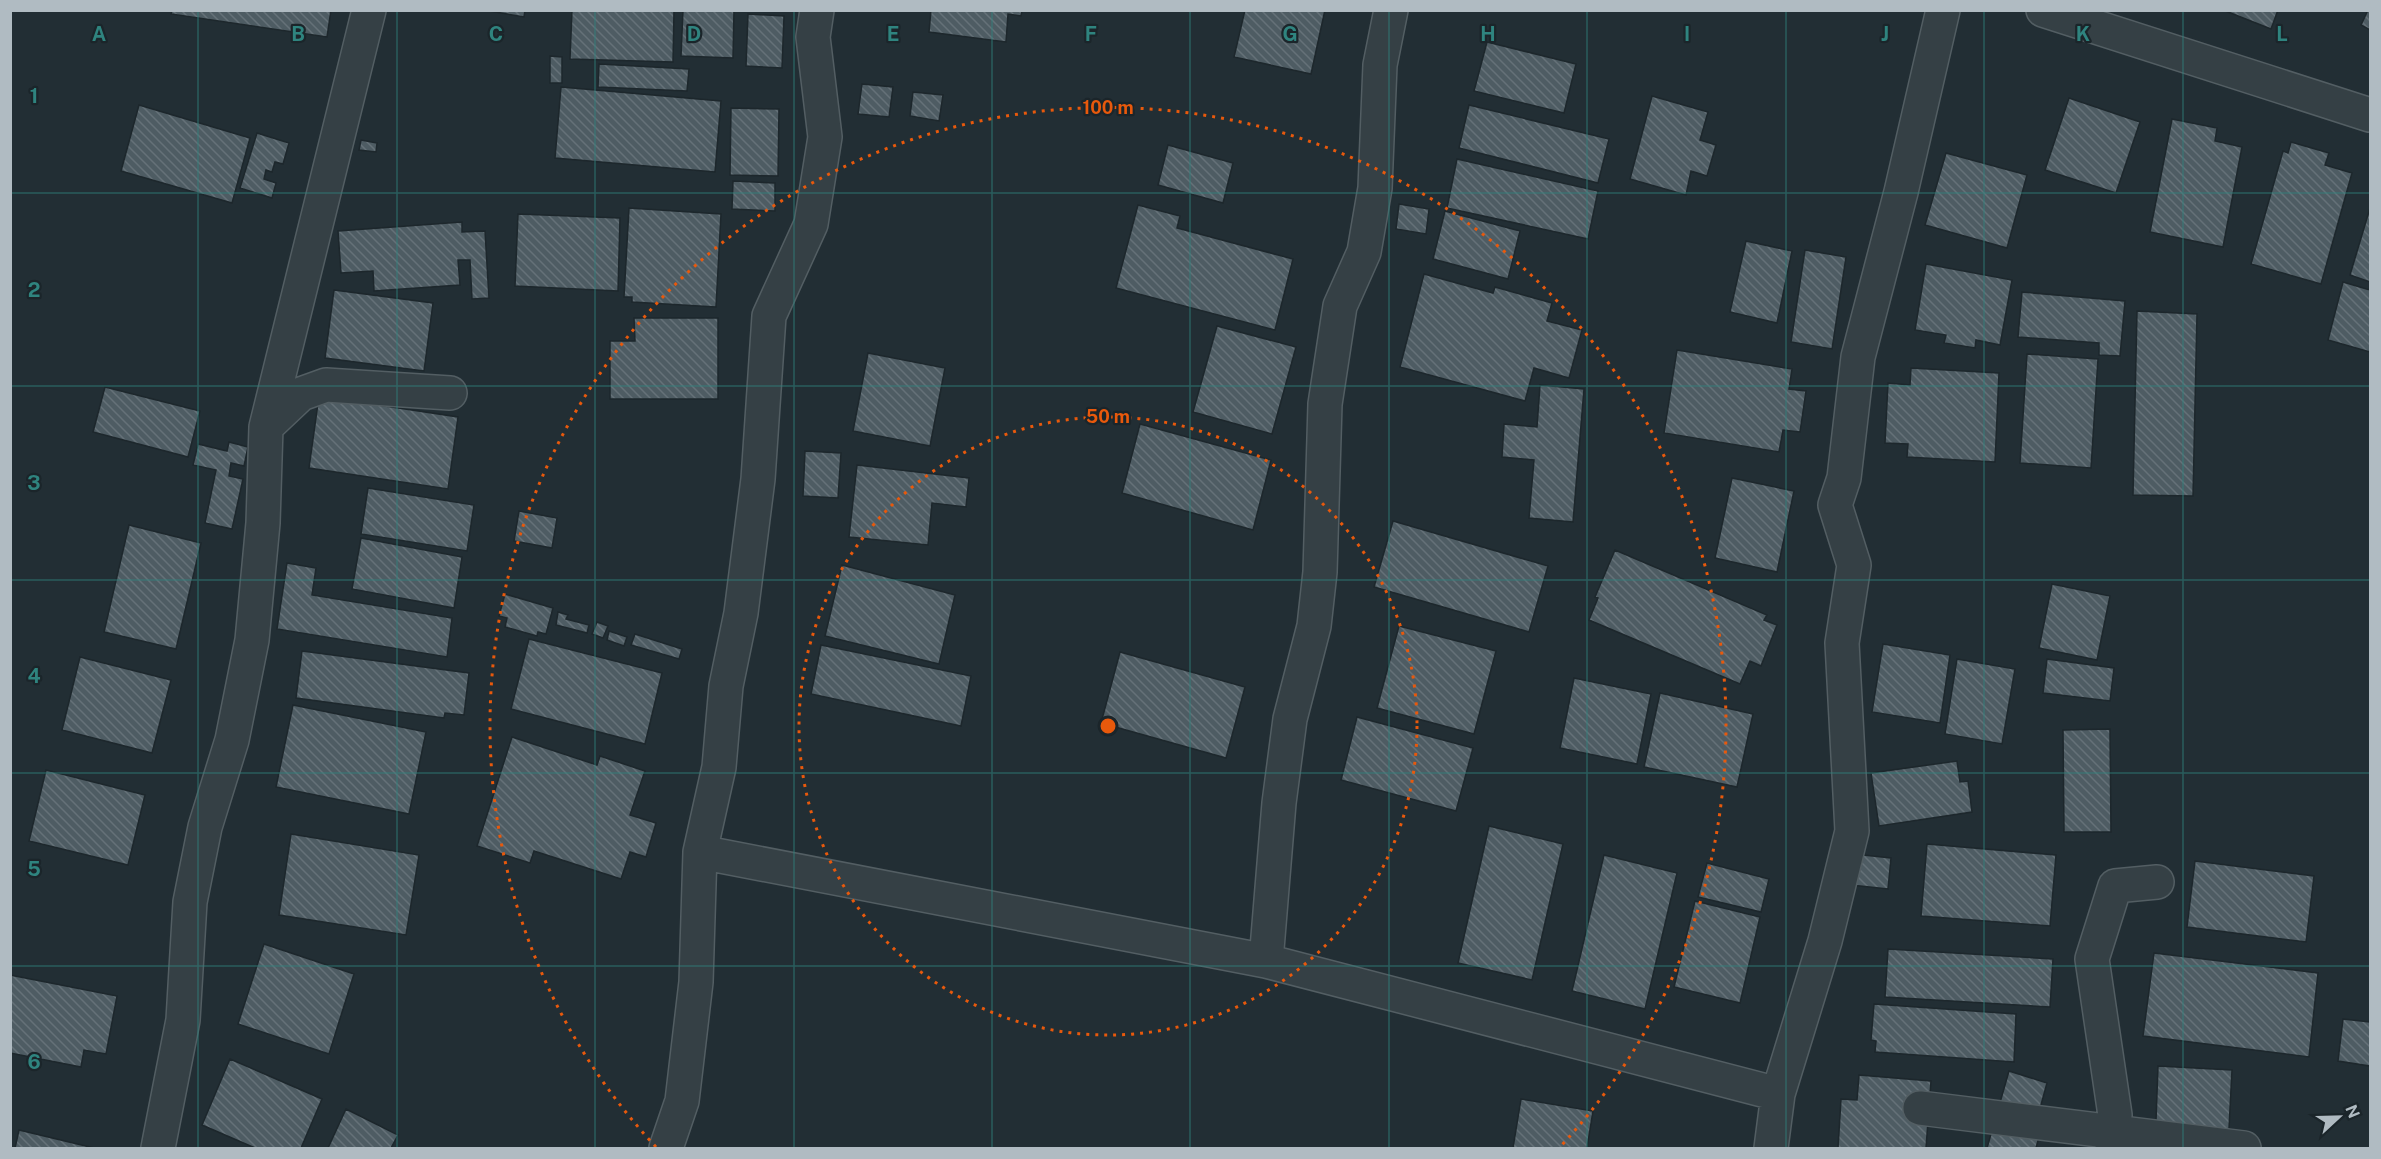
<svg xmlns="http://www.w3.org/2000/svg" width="2381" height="1159" font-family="'Public Sans',sans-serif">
	<defs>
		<pattern id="building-back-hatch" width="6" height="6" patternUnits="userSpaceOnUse" patternTransform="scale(1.5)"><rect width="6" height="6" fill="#4e5c63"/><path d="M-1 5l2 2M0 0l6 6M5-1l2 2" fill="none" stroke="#657178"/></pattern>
	</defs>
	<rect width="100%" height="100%" fill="#222e34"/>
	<!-- building -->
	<path fill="url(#building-back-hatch)" stroke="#1d272c" stroke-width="1.5" d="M172,10H331L327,37L171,14Z
		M484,10H525L524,17Z
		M572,10H674L673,62L570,59Z
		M683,10H734L733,58L681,56Z
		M931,10H1022L1021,16L1008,14L1006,42L929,32Z
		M1245,10H1325L1311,74L1234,57Z
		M2223,10H2278L2271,29Z
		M2368,10H2370V30L2361,25Z
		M748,14L784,16L782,68L746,66Z
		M1487,42L1576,64L1564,113L1474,91Z
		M550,56L562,57V83H550Z
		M599,64L689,69L687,91L598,87Z
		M862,84L893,87L889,117L858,114Z
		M561,87L721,101L715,172L555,158Z
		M913,92L943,95L939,121L910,116Z
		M1652,96L1708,112L1700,140L1716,145L1707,176L1691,171L1686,195L1630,179Z
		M2069,98L2140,122L2116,193L2045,170Z
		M139,105L250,138L232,203L121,171Z
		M1469,105L1609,139L1598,183L1459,148Z
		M731,108L779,109L778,176L730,175Z
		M2172,119L2217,128L2215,141L2242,147L2223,247L2150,232Z
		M257,133L289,143L283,164L275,162L272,172L266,170L264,179L276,183L272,198L240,188Z
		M361,140L377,143L376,152L359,150Z
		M2291,142L2329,153L2325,165L2352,173L2321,284L2251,264L2283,151L2288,153Z
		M1168,145L1233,163L1223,203L1158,185Z
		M1946,153L2027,175L2007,248L1925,225Z
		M1457,159L1598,191L1588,239L1447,208Z
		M733,181L775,183V211L732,209Z
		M1399,204L1429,209L1426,234L1396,229Z
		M1138,205L1180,216L1177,228L1293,259L1275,330L1116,288Z
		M629,208L721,214L716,307L632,302V297H624Z
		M2370,208V282L2350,275Z
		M1445,211L1520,231L1508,279L1433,259Z
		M518,214L620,218L618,291L515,286Z
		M462,222V232L485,231L489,298L472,299L470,260H458L460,285L374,291L373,271L341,273L338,231Z
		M1746,241L1792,251L1777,323L1730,312Z
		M1805,250L1846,257L1832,349L1791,342Z
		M1926,264L2012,280L2000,345L1976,340L1975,348L1944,343L1946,335L1915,330Z
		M1424,274L1493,293L1495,287L1552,303L1547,321L1582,330L1569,378L1534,368L1525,401L1400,367Z
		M2343,282L2370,290V352L2328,340Z
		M334,290L433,303L424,371L325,358Z
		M2022,292L2125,301L2120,356L2099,355V343L2018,337Z
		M2137,311L2197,314L2193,496L2133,495Z
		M634,318H718V399H610V341H635Z
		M1217,326L1296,347L1272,434L1193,412Z
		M1677,350L1792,369L1789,389L1806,391L1800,432L1783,430L1779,452L1664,433Z
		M868,353L945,368L930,446L853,431Z
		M2027,354L2098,359L2091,468L2020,463Z
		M1911,368L1999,373L1995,462L1907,457L1908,444L1885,443L1888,383L1910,385Z
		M1540,385L1584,389L1573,522L1529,518L1534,460L1502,457L1504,424L1537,427Z
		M105,387L200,411L188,457L93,432Z
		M319,396L458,417L448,489L309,468Z
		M1140,424L1271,460L1253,530L1122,493Z
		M229,442L248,447L244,466L231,463L229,476L243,479L232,529L205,523L216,470L193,465L198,444L227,451Z
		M805,451L841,453L838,498L803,496Z
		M857,465L969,478L966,507L932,503L928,545L849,537Z
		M1732,478L1794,491L1777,572L1715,558Z
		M368,488L474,505L467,551L361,534Z
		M519,511L557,518L552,548L514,541Z
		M1393,521L1548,566L1529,632L1374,587Z
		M129,525L201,543L176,649L104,632Z
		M361,538L462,557L454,608L352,589Z
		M1615,550L1767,615L1764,620L1777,625L1761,666L1750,661L1740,684L1589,620L1598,598L1595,597Z
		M287,563L316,568L312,595L452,618L447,657L277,629Z
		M842,565L955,595L939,664L825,636Z
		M2052,584L2110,596L2097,660L2039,648Z
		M505,594L553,608L546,634L538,632L537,636L505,627L507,618L499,616Z
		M558,612L568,615L566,619L589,625L587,633L556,625Z
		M597,622L608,626L603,638L592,634Z
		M1399,626L1496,651L1474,734L1377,708Z
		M609,631L627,637L624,646L607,640Z
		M635,634L682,649L679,659L631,645Z
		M529,639L662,673L645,744L511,709Z
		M1883,644L1950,655L1940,723L1872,712Z
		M821,645L971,676L961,726L811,694Z
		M302,651L469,673L464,715L445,713L444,718L296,698Z
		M1120,652L1245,687L1226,758L1101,723Z
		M80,657L171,680L152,753L62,730Z
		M1957,659L2015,669L2002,744L1945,734Z
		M2047,659L2114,668L2110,701L2043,693Z
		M1574,678L1651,694L1637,764L1560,748Z
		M1660,693L1753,714L1737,787L1644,767Z
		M293,705L426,732L409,814L276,787Z
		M1357,717L1473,748L1456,811L1341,780Z
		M2110,729L2111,832H2064L2063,730Z
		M512,737L597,765L600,756L645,771L630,815L656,823L646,857L630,852L621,879L534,851L530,863L477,846Z
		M1957,761L1960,782L1968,781L1972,812L1879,826L1871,773Z
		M46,770L145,795L128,865L29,841Z
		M1489,826L1563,844L1532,980L1458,963Z
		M291,834L419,855L406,935L279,915Z
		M1927,844L2056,855L2050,926L1921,916Z
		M1854,854L1891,858L1888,889L1851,885Z
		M1604,855L1677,873L1645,1009L1572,991Z
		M2195,861L2314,876L2306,942L2187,927Z
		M1707,863L1769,879L1761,912L1698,897Z
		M1695,901L1760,917L1740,1003L1674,987Z
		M264,944L354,974L329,1054L238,1024Z
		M1888,949L2053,959L2050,1007L1885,997Z
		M2154,953L2318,973L2309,1057L2143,1036Z
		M10,975L117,996L106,1054L84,1050L81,1067L10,1053Z
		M1874,1004L2016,1014L2014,1062L1875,1052L1876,1041L1871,1040Z
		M2343,1019L2370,1022V1066L2338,1061Z
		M230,1059L322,1099L301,1148H255L202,1125Z
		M2158,1066L2232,1070L2228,1148H2155Z
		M2009,1071L2047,1083L2036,1123L2042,1126L2036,1148H1987Z
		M1859,1075L1931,1081L1926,1148H1838L1841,1099L1857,1100Z
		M1521,1099L1593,1111L1587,1148H1513Z
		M346,1109L398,1135L391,1148H328Z
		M19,1130L94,1148H15Z"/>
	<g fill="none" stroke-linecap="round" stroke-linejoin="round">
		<!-- minor casing -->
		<g stroke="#535e63" stroke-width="36">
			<path id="minor" d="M2043,10L2370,115
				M266,427L301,394L326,385L450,393
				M700,852L1266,961L1778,1094
				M1266,961L1279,803L1290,719L1314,626L1320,572L1325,404L1340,306L1364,252L1375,188L1380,65L1391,10
				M1920,1108L2244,1148
				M158,1148L183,1020L190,902L205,827L232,740L252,640L263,523L266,427L369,10
				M666,1148L682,1101L696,982L700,852L719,767L726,686L741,613L758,479L769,316L811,224L825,137L813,37L817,10
				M1771,1148L1778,1094L1825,941L1852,831L1842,643L1854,565L1835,505L1844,478L1858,357L1901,192L1943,10
				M2112,1148L2115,1115L2092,959L2115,886L2157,882"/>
		</g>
		<!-- minor -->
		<use href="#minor" stroke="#354045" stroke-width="33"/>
	</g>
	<!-- grid -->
	<path fill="none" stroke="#2f847f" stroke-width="1.5" stroke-opacity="0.55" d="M198,10V1148M397,10V1148M595,10V1148M794,10V1148M992,10V1148M1190,10V1148M1389,10V1148M1587,10V1148M1786,10V1148M1984,10V1148M2183,10V1148M10,193H2370M10,386H2370M10,580H2370M10,773H2370M10,966H2370"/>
	<!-- distance rings -->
	<g fill="none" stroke="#e8590c" stroke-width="3" stroke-dasharray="3 6">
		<circle cx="1108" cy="726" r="309"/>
		<path d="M656 1147A618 618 0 1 1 1560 1147"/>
	</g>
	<g font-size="20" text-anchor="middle" font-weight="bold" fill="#2f847f" stroke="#1b252a" stroke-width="4.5" stroke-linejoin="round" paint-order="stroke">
		<text x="99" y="41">A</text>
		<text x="298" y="41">B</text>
		<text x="496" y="41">C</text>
		<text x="694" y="41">D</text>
		<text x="893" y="41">E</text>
		<text x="1091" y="41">F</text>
		<text x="1290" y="41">G</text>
		<text x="1488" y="41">H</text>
		<text x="1687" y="41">I</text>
		<text x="1885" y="41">J</text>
		<text x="2083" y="41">K</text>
		<text x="2282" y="41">L</text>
		<text x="34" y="103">1</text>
		<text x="34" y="297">2</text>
		<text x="34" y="490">3</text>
		<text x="34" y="683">4</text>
		<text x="34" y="876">5</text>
		<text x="34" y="1069">6</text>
	</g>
	<circle cx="1108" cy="726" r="9" fill="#e8590c" stroke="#1b252a" stroke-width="3"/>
	<g font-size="18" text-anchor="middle" font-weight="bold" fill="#e8590c" stroke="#1b252a" stroke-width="4.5" stroke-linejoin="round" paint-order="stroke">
		<text x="1108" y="114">100 m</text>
		<text x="1108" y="423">50 m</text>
	</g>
	<!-- border -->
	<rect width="2381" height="1159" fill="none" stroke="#b0bbc2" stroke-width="24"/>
	<!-- north arrow -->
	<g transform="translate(2339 1117) rotate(68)" stroke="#1b252a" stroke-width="4.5" paint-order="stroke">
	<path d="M0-4.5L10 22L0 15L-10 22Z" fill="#b0bbc2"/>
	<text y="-9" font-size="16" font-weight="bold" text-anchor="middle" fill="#b0bbc2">N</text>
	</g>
</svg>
